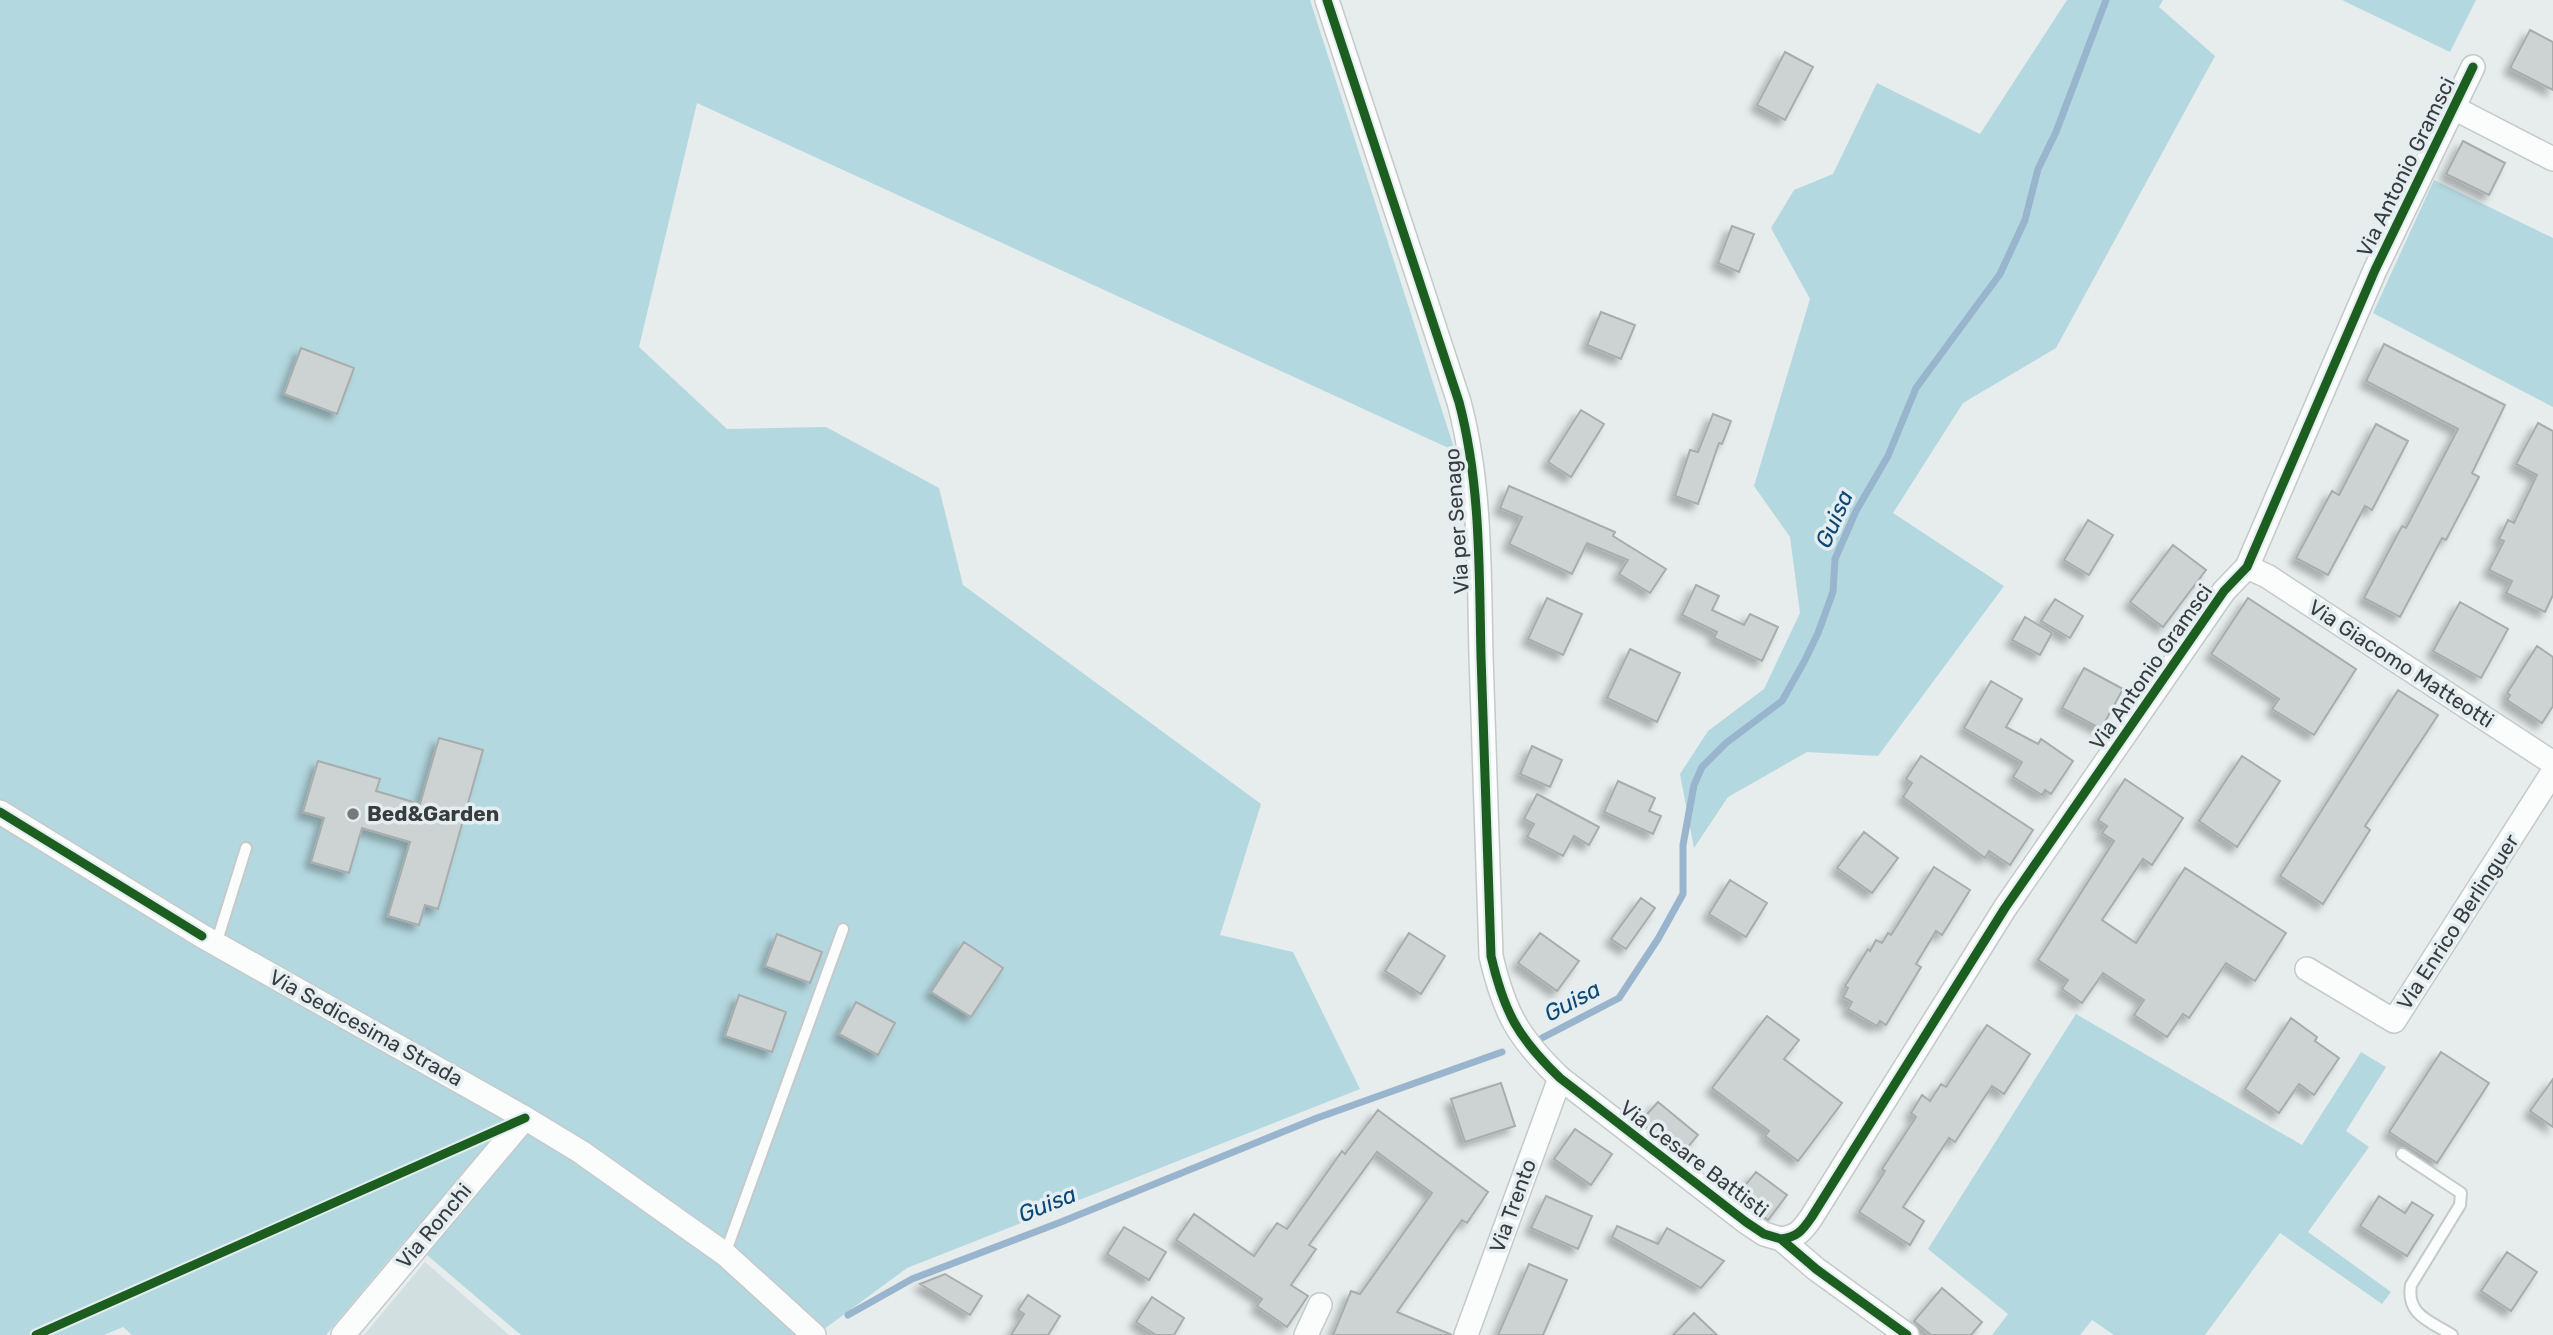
<svg xmlns="http://www.w3.org/2000/svg" width="2553" height="1335" font-family="Rubik,sans-serif">
	<defs>
		<filter id="shadow"><feDropShadow dx="-6" dy="6" stdDeviation="3.5" flood-color="#0004"/></filter>
	</defs>
	<rect width="100%" height="100%" fill="#e7eced"/>
	<!-- built -->
	<path fill="#d2dfe1" d="M425,1262L509,1335H364Z"/>
	<!-- green -->
	<path fill="#b4d8df" d="M0,0H1310L1455,451L697,103L639,347L727,429L826,427L939,488L963,585L1261,804L1220,935L1293,952L1360,1089L907,1268L816,1335H521L407,1238L326,1335H132L123,1327L104,1335H0Z
		M2067,0H2163L2159,7L2215,56L2056,348L1963,403L1893,513L2004,586L1878,756L1807,752L1728,797L1694,848L1680,774L1708,731L1764,689L1800,613L1790,537L1754,486L1810,299L1771,228L1794,190L1833,174L1877,83L1980,134Z
		M2342,0H2476L2450,52Z
		M2434,180L2553,238V407L2373,313Z
		M2076,1014L2302,1145L2361,1052L2386,1067L2346,1131L2369,1147L2308,1232L2391,1292L2382,1304L2280,1233L2205,1335H2114L2092,1320L2080,1335H1992L2008,1314L1928,1249Z"/>
	<g fill="none" stroke-linecap="round" stroke-linejoin="round">
		<!-- stream -->
		<path stroke="#99b4cd" stroke-width="7" d="M1542,1038L1619,998L1658,939L1683,894V845L1694,785L1702,767L1726,743L1782,701L1804,662L1818,633L1833,592L1835,559L1856,511L1888,456L1916,388L2000,274L2025,220L2038,169L2056,132L2106,0
			M848,1315L912,1279L1061,1222L1317,1118L1502,1052"/>
	</g>
	<!-- building -->
	<path fill="#cdd2d2" stroke="#a8acac" stroke-width="2" filter="url(#shadow)" d="M2530,30L2553,42V90L2510,68Z
		M1785,52L1813,67L1785,120L1757,105Z
		M2463,141L2505,163L2489,195L2446,174Z
		M1732,226L1754,234L1739,272L1718,263Z
		M1601,312L1635,325L1621,359L1587,345Z
		M2384,344L2505,405L2472,473L2479,477L2446,540L2442,538L2400,617L2364,598L2402,526L2406,528L2458,429L2366,381Z
		M301,348L354,368L337,414L284,394Z
		M1581,410L1604,424L1571,477L1548,462Z
		M1713,414L1731,421L1722,444L1719,443L1698,504L1675,496L1690,450L1698,452Z
		M2538,423L2553,431V595L2545,612L2506,593L2512,581L2489,570L2504,541L2499,539L2508,520L2514,523L2537,475L2516,464Z
		M2376,424L2408,441L2372,510L2365,506L2328,575L2296,558L2332,491L2339,495Z
		M1509,486L1615,532L1613,536L1666,569L1650,593L1619,574L1628,560L1587,543L1572,574L1509,544L1522,517L1500,508Z
		M2088,520L2113,535L2089,575L2064,560Z
		M2173,545L2206,570L2163,627L2130,602Z
		M1696,585L1719,596L1712,610L1744,625L1750,614L1778,627L1762,661L1714,638L1717,632L1682,615Z
		M1547,598L1582,614L1563,655L1528,639Z
		M2248,598L2356,669L2314,735L2272,709L2279,699L2211,654Z
		M2055,599L2083,616L2070,638L2041,621Z
		M2460,602L2508,629L2481,678L2433,651Z
		M2025,617L2052,633L2040,655L2012,640Z
		M2537,646L2553,657V706L2542,723L2507,700L2510,695L2507,693Z
		M1630,649L1680,673L1657,722L1607,698Z
		M2084,668L2123,689L2101,729L2062,708Z
		M1991,681L2022,699L2006,727L2038,744L2041,739L2073,761L2051,794L2045,790L2042,795L2013,777L2022,762L1964,728Z
		M2398,690L2438,715L2365,826L2370,830L2323,904L2280,876Z
		M439,738L483,750L438,909L425,905L419,925L388,916L410,842L362,828L349,873L311,862L324,818L303,812L318,761L380,779L376,791L420,804Z
		M1532,746L1562,760L1550,787L1520,774Z
		M1921,756L2033,830L2010,865L1989,851L1985,858L1903,797L1912,783L1906,779Z
		M2242,756L2280,781L2237,847L2199,821Z
		M2125,779L2183,818L2152,865L2143,859L2102,920L2136,943L2185,868L2286,933L2255,981L2226,963L2189,1018L2183,1014L2167,1037L2134,1015L2144,1000L2103,973L2082,1003L2062,989L2068,980L2038,960L2114,841L2102,833L2107,826L2098,820Z
		M1618,781L1655,798L1649,811L1661,816L1653,834L1604,812Z
		M1537,794L1599,827L1589,845L1574,836L1563,856L1527,837L1534,824L1524,819Z
		M1864,832L1898,858L1872,893L1837,868Z
		M1934,867L1970,890L1942,935L1936,931L1916,964L1921,967L1886,1025L1880,1021L1877,1026L1848,1009L1852,1002L1843,997L1848,988L1845,986L1868,949L1870,951L1876,940L1882,943L1888,933L1891,935Z
		M1730,880L1767,903L1746,937L1709,914Z
		M1641,898L1655,908L1626,949L1611,939Z
		M1409,933L1445,956L1421,994L1385,971Z
		M1540,933L1579,961L1557,991L1518,963Z
		M777,934L822,952L810,983L765,966Z
		M964,942L1003,968L971,1017L931,992Z
		M739,995L786,1012L772,1052L725,1036Z
		M856,1002L895,1023L878,1055L839,1034Z
		M1767,1016L1799,1040L1784,1059L1842,1103L1798,1161L1765,1136L1769,1131L1712,1088Z
		M2291,1018L2317,1037L2315,1041L2339,1058L2314,1095L2299,1084L2279,1113L2245,1089Z
		M1987,1025L2030,1054L2004,1094L1992,1086L1955,1142L1949,1138L1903,1207L1924,1221L1910,1245L1859,1212L1885,1171L1882,1169L1916,1117L1911,1113L1922,1095L1930,1101L1941,1084L1946,1087Z
		M2441,1052L2489,1083L2437,1163L2389,1132Z
		M2553,1079V1127L2530,1111Z
		M1501,1083L1515,1126L1465,1142L1451,1099Z
		M1658,1102L1698,1135L1682,1154L1640,1122Z
		M1378,1110L1488,1192L1467,1223L1462,1220L1397,1312L1452,1335H1333L1351,1291L1360,1294L1432,1193L1377,1152L1309,1245L1316,1249L1291,1285L1308,1296L1287,1327L1257,1306L1262,1299L1176,1240L1194,1214L1254,1256L1277,1223L1287,1229L1342,1151L1345,1154Z
		M1575,1129L1612,1154L1591,1185L1554,1159Z
		M1756,1172L1787,1195L1768,1220L1736,1197Z
		M1546,1196L1592,1216L1578,1249L1531,1228Z
		M2379,1196L2405,1213L2412,1202L2433,1215L2407,1256L2360,1226Z
		M1617,1226L1658,1244L1667,1228L1724,1261L1701,1288L1612,1237Z
		M1124,1227L1166,1252L1149,1280L1107,1254Z
		M2507,1252L2537,1272L2511,1311L2481,1291Z
		M1529,1264L1567,1280L1543,1335H1498Z
		M945,1274L982,1296L970,1315L920,1284Z
		M1942,1288L1982,1322L1971,1335H1931L1914,1321Z
		M1028,1295L1060,1316L1048,1335H1011L1024,1314L1018,1310Z
		M1152,1297L1184,1318L1174,1335H1156L1136,1322Z
		M1694,1313L1717,1335H1673Z"/>
	<g fill="none" stroke-linecap="round" stroke-linejoin="round">
		<!-- service casing -->
		<g stroke="#c5c9ca" stroke-width="14">
			<path id="service" d="M216,944L246,848
				M2402,1154L2461,1193L2460,1205L2411,1285C2406,1315 2430,1321 2452,1335
				M725,1254L843,929"/>
		</g>
		<!-- minor casing -->
		<g stroke="#c5c9ca" stroke-width="26">
			<path id="minor" d="M1327,0L1459,402C1481,485 1479,571 1481,656C1484,756 1488,856 1491,956C1504,1012 1518,1038 1560,1078L1746,1222L1764,1234L1781,1239L1816,1269L1907,1335
				M2454,108L2553,159
				M2247,567L2267,576L2553,763
				M0,812L202,936L525,1118L581,1152L725,1254L814,1335
				M2307,969L2394,1021L2553,772
				M1781,1239C1797,1237 1802,1231 1811,1218L2005,908L2224,591L2247,567L2375,270L2473,67
				M343,1335L525,1118
				M1306,1335L1320,1305
				M1466,1335L1560,1078"/>
		</g>
		<!-- service -->
		<use href="#service" stroke="#fbfcfc" stroke-width="10"/>
		<!-- minor -->
		<use href="#minor" stroke="#fbfcfc" stroke-width="23"/>
		<!-- cycleway casing -->
		<g stroke="#e4eef0" stroke-width="13">
			<path id="cycleway" d="M1327,0L1459,402C1481,485 1479,571 1481,656C1484,756 1488,856 1491,956C1504,1012 1518,1038 1560,1078L1746,1222L1764,1234L1781,1239L1816,1269L1907,1335
				M0,812L202,936
				M1781,1239C1797,1237 1802,1231 1811,1218L2005,908L2224,591L2247,567L2375,270L2473,67
				M36,1335L525,1118"/>
		</g>
		<!-- cycleway -->
		<use href="#cycleway" stroke="#1b5e20" stroke-width="9"/>
	</g>
	<!-- markers -->
	<circle fill="#757a7b" stroke="#e4eef0" stroke-width="2.5" cx="353" cy="814" r="7"/>
	<g text-anchor="middle" stroke-width="7" stroke-linejoin="round" paint-order="stroke">
		<!-- street labels -->
		<g font-size="21" fill="#383c3d" stroke="#e4eef0">
			<text transform="translate(2406 167) rotate(-64)" y="7">Via Antonio Gramsci</text>
			<text transform="translate(1457 521) rotate(-94)" y="7">Via per Senago</text>
			<text transform="translate(2401 664) rotate(33)" y="7">Via Giacomo Matteotti</text>
			<text transform="translate(2151 667) rotate(-55)" y="7">Via Antonio Gramsci</text>
			<text transform="translate(2458 922) rotate(-57)" y="7">Via Enrico Berlinguer</text>
			<text transform="translate(366 1028) rotate(29)" y="7">Via Sedicesima Strada</text>
			<text transform="translate(1694 1159) rotate(37)" y="7">Via Cesare Battisti</text>
			<text transform="translate(1513 1206) rotate(-70)" y="7">Via Trento</text>
			<text transform="translate(434 1226) rotate(-50)" y="7">Via Ronchi</text>
		</g>
		<!-- poi labels -->
		<g font-size="21" font-weight="bold" fill="#383c3d" stroke="#e4eef0" text-anchor="start">
			<text x="367" y="821">Bed&amp;Garden</text>
		</g>
		<!-- water labels -->
		<g font-size="23" font-style="italic" fill="#0c4775" stroke="#e4eef0">
			<text transform="translate(1834 519) rotate(-66)" y="8">Guisa</text>
			<text transform="translate(1572 1001) rotate(-28)" y="8">Guisa</text>
			<text transform="translate(1047 1204) rotate(-22)" y="8">Guisa</text>
		</g>
	</g>
</svg>
